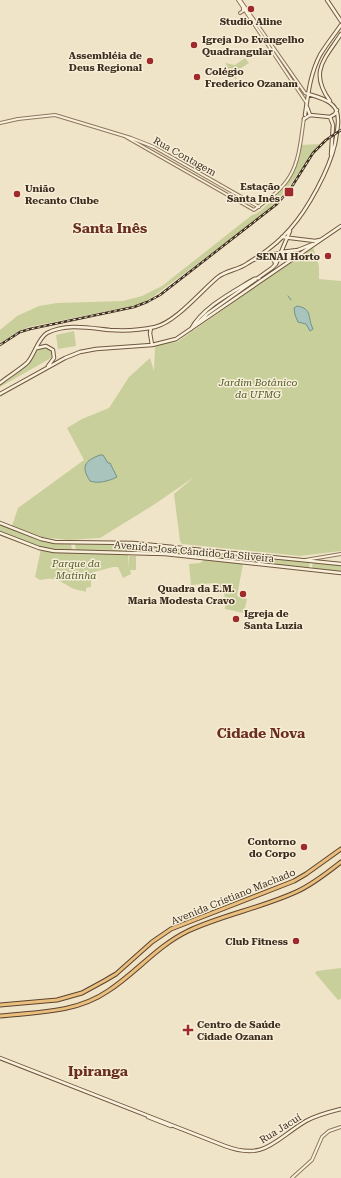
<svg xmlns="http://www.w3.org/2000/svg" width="341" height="1178" font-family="'Roboto Serif',serif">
	<rect width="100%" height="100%" fill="#f0e4c8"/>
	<!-- green -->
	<path fill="#c9cf9b" d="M245,58L249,63L238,70L236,80L225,63L235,65Z
		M319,144L288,188L279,198L276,203L261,216L154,296L140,304L122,308L29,327L19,331L0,343V330L17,316L39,306L57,303L123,301L142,296L162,286L252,215C262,214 288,183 293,173C297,164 299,155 301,145Z
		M313,247L319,266V279L341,281V551L300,556L182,544L180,541L174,494L194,477L155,504L100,538L68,540L42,537L12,526L18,508L84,460L67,428L82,419L109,408L129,377L150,358L154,371L155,346L166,343L177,342Z
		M74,331L76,346L58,349L56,335Z
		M42,347H45L51,350L52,356L51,358L0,387V385L28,365L38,349Z
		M0,525L46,542L71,544L72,549L71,550H53L39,547L0,532Z
		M76,544L149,545L258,556L257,563L150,552L76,550L75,545Z
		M41,549L128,555L129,568V556H136V570H130L131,574L123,578L118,567H113L94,572L91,576V587L86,588V592C81,590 74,590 70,587C57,579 55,577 40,580L35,577Z
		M262,558L297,560L310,562L309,568L261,563V559Z
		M204,560L243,564L237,596L247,599L244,613L225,609C226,598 225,590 216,583L191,585L189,564L200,563Z
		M313,562L341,565V572L313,568L312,567Z
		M341,968V999L338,1000L315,973L317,971Z"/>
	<!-- water -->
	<path fill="#a9c4bc" stroke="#6f938a" d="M297,306C313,309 307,317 313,329L310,331L306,324L298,322L295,315L294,308Z
		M100,455H103L108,463H110L117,477C109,481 98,484 90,481C81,467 84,461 100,455Z"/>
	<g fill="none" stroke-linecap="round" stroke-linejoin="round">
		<!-- stream -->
		<path stroke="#6f938a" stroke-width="1" d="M288,296L291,300"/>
		<!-- tertiary casing -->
		<g stroke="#8d765c" stroke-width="4">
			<path id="tertiary" d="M238,0L306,102
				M240,0L305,93L308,94
				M240,13L243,11V8
				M0,123L18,119L55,115L131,138L154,147L259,207
				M126,137L254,210C267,200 282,190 290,176C300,159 301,137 304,118
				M305,560L341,554
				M292,1178L312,1160L322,1137L329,1131L341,1127"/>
		</g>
		<!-- secondary casing -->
		<g stroke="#6f573f" stroke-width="4.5">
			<path id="secondary" d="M327,0L341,21
				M330,101C309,72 324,60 341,34
				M307,107L310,115L330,117L335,114L337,110
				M305,115C308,95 310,74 320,55C326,45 334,35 341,25
				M330,117L333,125L331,155
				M304,119L310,115
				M282,237L315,241L320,240
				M271,254L275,263
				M253,260L281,252L298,250L313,244
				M196,325L207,314L272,268L276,264L290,231
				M151,328L150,333L152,345
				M191,329C203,307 233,292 254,279L259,278
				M37,348L46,346L53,350L54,358L48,366
				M0,383C9,376 19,370 27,363C34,356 38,338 47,333C66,323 90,328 110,330C124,331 141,330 155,327C176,322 201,291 218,277C227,270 239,270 248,263C263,254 279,242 290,229C308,209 329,170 335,144C341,111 341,103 308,94
				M0,394L65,358L80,352L96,349L152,345L176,339L341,226
				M0,523L41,539L55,542L133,543L341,564
				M0,533L39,548L54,551L165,554L341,573
				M259,564L260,558L263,557
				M0,1058L225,1146C265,1161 274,1140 306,1121C317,1115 329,1112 341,1109
				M148,1117L171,1126"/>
		</g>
		<!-- trunk casing -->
		<g stroke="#5b4430" stroke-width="5">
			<path id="trunk" d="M0,1005L57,1000L82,993L104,981L116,974L152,942L171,929L294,881L306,874L341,849
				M0,1016C37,1012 76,1013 108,991C136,973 157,946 188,931C222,915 261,908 296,892C312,885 327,873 341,862"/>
		</g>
		<!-- tertiary -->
		<use href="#tertiary" stroke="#faf1dc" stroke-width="2"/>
		<!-- secondary -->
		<use href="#secondary" stroke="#faf1dc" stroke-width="2.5"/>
		<!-- trunk -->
		<use href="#trunk" stroke="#eabe7c" stroke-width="3"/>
		<!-- rail casing -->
		<g stroke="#3d2e20" stroke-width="2.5">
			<path id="rail" d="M0,345L20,332L30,329L134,307L147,302L160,295L277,204L291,188L313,153L326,140L341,130"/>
		</g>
		<!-- rail -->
		<use href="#rail" stroke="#f7eed8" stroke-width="1" stroke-dasharray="3" stroke-linecap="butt"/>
	</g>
	<!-- markers -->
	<g fill="#9e2a2b" stroke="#f7eed8" stroke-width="1.5">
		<circle cx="251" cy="9" r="4"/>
		<circle cx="194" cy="45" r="4"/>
		<circle cx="150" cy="61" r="4"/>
		<circle cx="197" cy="77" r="4"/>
		<rect x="284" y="187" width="10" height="10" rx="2"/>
		<circle cx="17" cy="194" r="4"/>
		<circle cx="328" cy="256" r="4"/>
		<circle cx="243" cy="594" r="4"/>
		<circle cx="236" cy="619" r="4"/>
		<circle cx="304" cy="847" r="4"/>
		<circle cx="296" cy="941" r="4"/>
		<path d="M186 1024h4v4h4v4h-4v4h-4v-4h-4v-4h4z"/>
	</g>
	<g text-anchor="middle" stroke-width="3" stroke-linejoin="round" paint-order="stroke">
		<!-- poi labels -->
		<g font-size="10" font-weight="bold" fill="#3d2e20" stroke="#f7eed8" text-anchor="end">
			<text x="251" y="25" text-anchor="middle">Studio Aline</text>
			<text x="202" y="43" text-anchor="start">Igreja Do Evangelho<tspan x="202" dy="12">Quadrangular</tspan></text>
			<text x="142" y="59">Assembléia de<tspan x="142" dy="12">Deus Regional</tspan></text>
			<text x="205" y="75" text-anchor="start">Colégio<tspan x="205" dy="12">Frederico Ozanam</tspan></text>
			<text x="280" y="190">Estação<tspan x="280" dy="12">Santa Inês</tspan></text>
			<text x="25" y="192" text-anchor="start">União<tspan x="25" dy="12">Recanto Clube</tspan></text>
			<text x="320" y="260">SENAI Horto</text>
			<text x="235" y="592">Quadra da E.M.<tspan x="235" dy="12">Maria Modesta Cravo</tspan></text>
			<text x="244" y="617" text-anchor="start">Igreja de<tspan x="244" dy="12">Santa Luzia</tspan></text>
			<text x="296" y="845">Contorno<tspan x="296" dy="12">do Corpo</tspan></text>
			<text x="288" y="945">Club Fitness</text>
			<text x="197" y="1028" text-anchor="start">Centro de Saúde<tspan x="197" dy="12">Cidade Ozanan</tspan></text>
		</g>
		<!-- street labels -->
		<g font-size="10" fill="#3d2e20" stroke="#f7eed8">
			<text transform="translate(185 156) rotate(29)" y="4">Rua Contagem</text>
			<text transform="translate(194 551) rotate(5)" y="4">Avenida José Cândido da Silveira</text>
			<text transform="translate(233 896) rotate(-22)" y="4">Avenida Cristiano Machado</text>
			<text transform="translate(280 1128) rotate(-32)" y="4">Rua Jacuí</text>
		</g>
		<!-- park labels -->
		<g font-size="10" font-style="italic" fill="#4d5a26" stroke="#f7eed8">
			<text x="258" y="386">Jardim Botânico<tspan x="258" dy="12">da UFMG</tspan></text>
			<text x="76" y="567">Parque da<tspan x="76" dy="12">Matinha</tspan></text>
		</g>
		<!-- district labels -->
		<g font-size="14" font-weight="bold" fill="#6b2e1e" stroke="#f7eed8">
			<text x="110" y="233">Santa Inês</text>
			<text x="261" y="738">Cidade Nova</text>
			<text x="98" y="1076">Ipiranga</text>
		</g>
	</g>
</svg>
